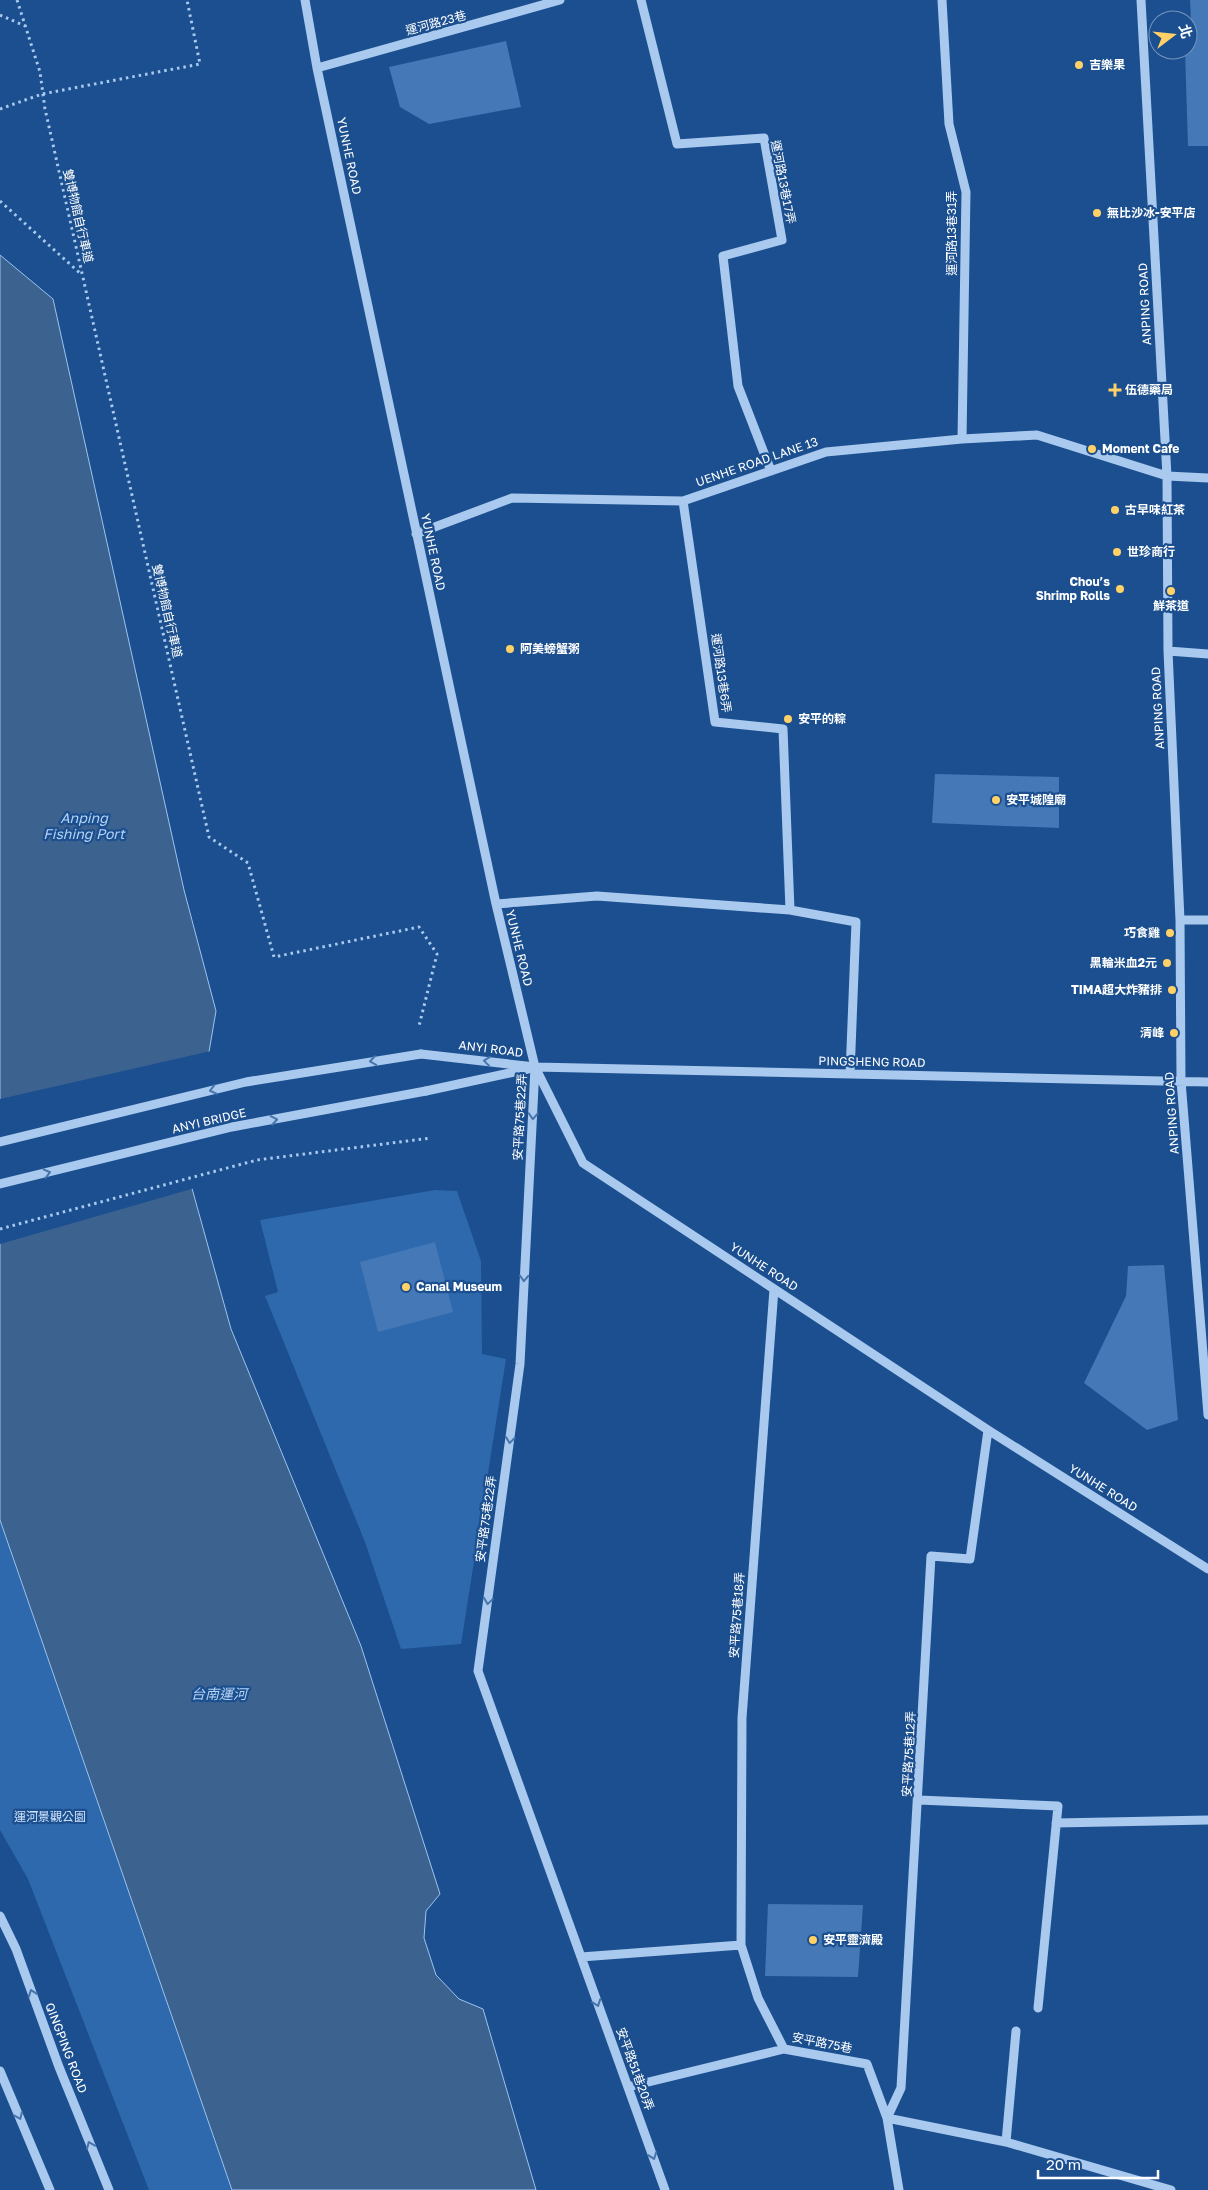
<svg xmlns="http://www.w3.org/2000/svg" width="1208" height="2190" font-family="'Golos Text','Noto Sans TC',sans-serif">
	<rect width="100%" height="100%" fill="#1b4f8f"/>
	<!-- green -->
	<path fill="#2e69ad" d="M435,1190L457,1191L481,1261L482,1354L506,1359L461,1644L401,1649L365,1542L265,1296L278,1292L260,1220Z
		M0,1521L232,2190H149L28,1879L0,1830Z"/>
	<!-- water -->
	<path fill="#3c6290" stroke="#9cc4f0" d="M0,255L53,299L184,890L216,1011L188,1174L231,1329L361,1646L440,1894L426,1911L424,1938L436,1975L459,1999L483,2009L536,2190H232L0,1520Z"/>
	<!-- pier -->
	<path fill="#1b4f8f" d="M211,1051L191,1174L195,1188L0,1244V1099Z"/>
	<!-- building -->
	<path fill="#4478b7" d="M1190,0H1208V146H1188L1185,50H1188V21H1191Z
		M506,41L521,107L429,124L400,107L389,67Z
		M935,774L1059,777V828L932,823Z
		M435,1242L453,1312L378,1332L360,1262Z
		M1164,1265L1178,1420L1147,1430L1084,1383L1126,1296L1128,1266Z
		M768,1904L863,1905L858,1977L765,1976Z"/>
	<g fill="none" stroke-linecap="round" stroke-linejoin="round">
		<!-- path -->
		<path stroke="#a9c9ee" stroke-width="3" stroke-dasharray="2.5 4" stroke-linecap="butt" d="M17,0L40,72L45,109L209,837L248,863L274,957L419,927L437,954L419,1026
			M0,15L25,26
			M0,109L42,94L200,64L187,0
			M0,201L82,275"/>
		<!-- minor -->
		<path stroke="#a9c9ee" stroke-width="9" d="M305,0L317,68L496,904L535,1067L583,1163L988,1430L1208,1569
			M641,0L677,144L764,138L782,240L723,256L738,386L771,471
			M942,0L949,124L966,192L962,439
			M1141,0L1167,476L1168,651L1180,920L1181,1081L1208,1415
			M317,68L560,0
			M683,501L715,722L783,729L790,910
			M416,534L512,498L683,501L826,452L962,439L1037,435L1167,476L1208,478
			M1168,651L1208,654
			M496,904L597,896L790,910L856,922L850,1074
			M1180,920H1208
			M421,1054L535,1067L1208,1082
			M535,1067L520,1364L478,1671L665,2190
			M426,1091L528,1069
			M919,1800L1058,1806L1038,2008
			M1056,1823L1208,1820
			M0,1916L16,1949L59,2067L109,2190
			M741,1945L742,1718L774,1289
			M581,1957L741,1945L758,1998L784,2049L867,2064L887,2118L1006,2142L1171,2190
			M0,2071L50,2190
			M628,2087L784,2049
			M1006,2142L1016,2031
			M899,2190L887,2118L901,2088L931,1556L970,1559L988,1430"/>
		<!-- path-bridge -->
		<path stroke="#a9c9ee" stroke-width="3" stroke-dasharray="2.5 4" stroke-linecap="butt" d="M0,1229L257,1160L431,1138"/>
		<!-- minor-bridge -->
		<path stroke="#a9c9ee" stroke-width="9" d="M0,1142L246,1082L421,1054
			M0,1184L232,1127L426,1091"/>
	</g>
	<!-- one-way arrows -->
	<defs><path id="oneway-chevron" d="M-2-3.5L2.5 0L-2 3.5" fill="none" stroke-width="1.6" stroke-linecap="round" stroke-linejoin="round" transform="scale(1.25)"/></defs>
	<g stroke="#4674ac">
		<use href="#oneway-chevron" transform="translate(373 1061) rotate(171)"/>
		<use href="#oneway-chevron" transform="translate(487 1061) rotate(-173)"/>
		<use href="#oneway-chevron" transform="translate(213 1090) rotate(166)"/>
		<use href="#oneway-chevron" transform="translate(533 1116) rotate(93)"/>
		<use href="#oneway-chevron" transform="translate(274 1120) rotate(-10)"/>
		<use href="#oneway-chevron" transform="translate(47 1173) rotate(-14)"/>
		<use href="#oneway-chevron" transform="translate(524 1278) rotate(93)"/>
		<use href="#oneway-chevron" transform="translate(510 1440) rotate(97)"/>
		<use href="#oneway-chevron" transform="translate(488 1601) rotate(98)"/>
		<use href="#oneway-chevron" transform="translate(32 1993) rotate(-110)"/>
		<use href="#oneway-chevron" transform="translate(597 2003) rotate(70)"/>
		<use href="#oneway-chevron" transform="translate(19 2116) rotate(67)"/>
		<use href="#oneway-chevron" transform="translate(90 2145) rotate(-112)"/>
		<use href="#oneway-chevron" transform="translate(653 2156) rotate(70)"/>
	</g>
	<!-- markers -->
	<g fill="#ffd166" stroke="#1b4f8f" stroke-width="2">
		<circle cx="1079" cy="65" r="5"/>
		<circle cx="1097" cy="213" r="5"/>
		<path d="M1112.5 382.5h5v5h5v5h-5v5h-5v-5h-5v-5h5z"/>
		<circle cx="1092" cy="449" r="5"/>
		<circle cx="1115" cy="510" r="5"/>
		<circle cx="1117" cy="552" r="5"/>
		<circle cx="1120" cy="589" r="5"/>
		<circle cx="1171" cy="591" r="5"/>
		<circle cx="510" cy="649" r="5"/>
		<circle cx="788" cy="719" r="5"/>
		<circle cx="996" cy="800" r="5"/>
		<circle cx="1170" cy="933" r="5"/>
		<circle cx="1167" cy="963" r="5"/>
		<circle cx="1172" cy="990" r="5"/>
		<circle cx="1174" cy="1033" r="5"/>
		<circle cx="406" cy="1287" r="5"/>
		<circle cx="813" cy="1940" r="5"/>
	</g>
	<g text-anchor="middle" stroke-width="4.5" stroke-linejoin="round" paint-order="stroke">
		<!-- street labels -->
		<g font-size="12" fill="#fff" stroke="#1b4f8f">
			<text transform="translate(436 23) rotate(-15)" y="4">運河路23巷</text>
			<text transform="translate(349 156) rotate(78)" y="4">YUNHE ROAD</text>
			<text transform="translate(783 182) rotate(79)" y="4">運河路13巷17弄</text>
			<text transform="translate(78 216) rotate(77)" y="4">雙博物館自行車道</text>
			<text transform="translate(952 233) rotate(-90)" y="4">運河路13巷31弄</text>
			<text transform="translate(1145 304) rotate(-93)" y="4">ANPING ROAD</text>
			<text transform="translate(757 462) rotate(-19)" y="4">UENHE ROAD LANE 13</text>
			<text transform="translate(433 552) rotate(78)" y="4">YUNHE ROAD</text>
			<text transform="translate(167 611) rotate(77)" y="4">雙博物館自行車道</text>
			<text transform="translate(721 673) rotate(82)" y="4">運河路13巷6弄</text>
			<text transform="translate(1158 708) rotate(-93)" y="4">ANPING ROAD</text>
			<text transform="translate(519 948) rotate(76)" y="4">YUNHE ROAD</text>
			<text transform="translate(491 1049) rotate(7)" y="4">ANYI ROAD</text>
			<text transform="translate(872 1062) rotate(1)" y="4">PINGSHENG ROAD</text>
			<text transform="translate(1172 1113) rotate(-94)" y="4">ANPING ROAD</text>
			<text transform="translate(520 1117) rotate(-87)" y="4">安平路75巷22弄</text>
			<text transform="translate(209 1121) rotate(-13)" y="4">ANYI BRIDGE</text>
			<text transform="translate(764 1267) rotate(33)" y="4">YUNHE ROAD</text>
			<text transform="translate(1103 1488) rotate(32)" y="4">YUNHE ROAD</text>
			<text transform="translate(486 1519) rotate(-82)" y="4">安平路75巷22弄</text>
			<text transform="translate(737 1615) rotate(-86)" y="4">安平路75巷18弄</text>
			<text transform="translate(909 1754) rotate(-87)" y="4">安平路75巷12弄</text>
			<text transform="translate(822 2043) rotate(11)" y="4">安平路75巷</text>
			<text transform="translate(66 2048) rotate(69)" y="4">QINGPING ROAD</text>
			<text transform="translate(635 2069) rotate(70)" y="4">安平路51巷20弄</text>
		</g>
		<!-- poi labels -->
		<g font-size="12" font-weight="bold" fill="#fff" stroke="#1b4f8f" text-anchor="start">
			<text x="1089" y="69">吉樂果</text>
			<text x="1107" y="217">無比沙冰-安平店</text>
			<text x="1125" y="394">伍德藥局</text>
			<text x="1102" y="453">Moment Cafe</text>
			<text x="1125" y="514">古早味紅茶</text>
			<text x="1127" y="556">世珍商行</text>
			<text x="1110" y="586" text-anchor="end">Chou’s<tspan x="1110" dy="14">Shrimp Rolls</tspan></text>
			<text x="1171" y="610" text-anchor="middle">鮮茶道</text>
			<text x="520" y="653">阿美螃蟹粥</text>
			<text x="798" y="723">安平的粽</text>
			<text x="1006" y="804">安平城隍廟</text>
			<text x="1160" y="937" text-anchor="end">巧食雞</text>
			<text x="1157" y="967" text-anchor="end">黑輪米血2元</text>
			<text x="1162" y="994" text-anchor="end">TIMA超大炸豬排</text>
			<text x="1164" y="1037" text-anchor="end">清峰</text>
			<text x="416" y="1291">Canal Museum</text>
			<text x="823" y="1944">安平靈濟殿</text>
		</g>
		<!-- park labels -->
		<g font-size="12" fill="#cfe3fa" stroke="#1b4f8f">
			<text x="50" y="1821">運河景觀公園</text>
		</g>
		<!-- water labels -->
		<g font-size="14" font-style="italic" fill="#b5d3f5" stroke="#1b4f8f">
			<text x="84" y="823">Anping<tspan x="84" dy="16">Fishing Port</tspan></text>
			<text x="219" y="1699">台南運河</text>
		</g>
	</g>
	<!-- north arrow -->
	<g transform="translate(1173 35) rotate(74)"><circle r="24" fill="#1b4f8f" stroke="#7695bc"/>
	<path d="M0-4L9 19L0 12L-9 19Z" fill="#ffd166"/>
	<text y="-8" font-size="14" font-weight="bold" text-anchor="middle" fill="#ffffff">北</text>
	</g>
	<!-- scale -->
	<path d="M1038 2170v8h120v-8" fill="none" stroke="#ffffff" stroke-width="2.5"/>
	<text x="1046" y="2170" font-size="15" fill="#ffffff" stroke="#1b4f8f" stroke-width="4" paint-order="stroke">20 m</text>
</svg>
